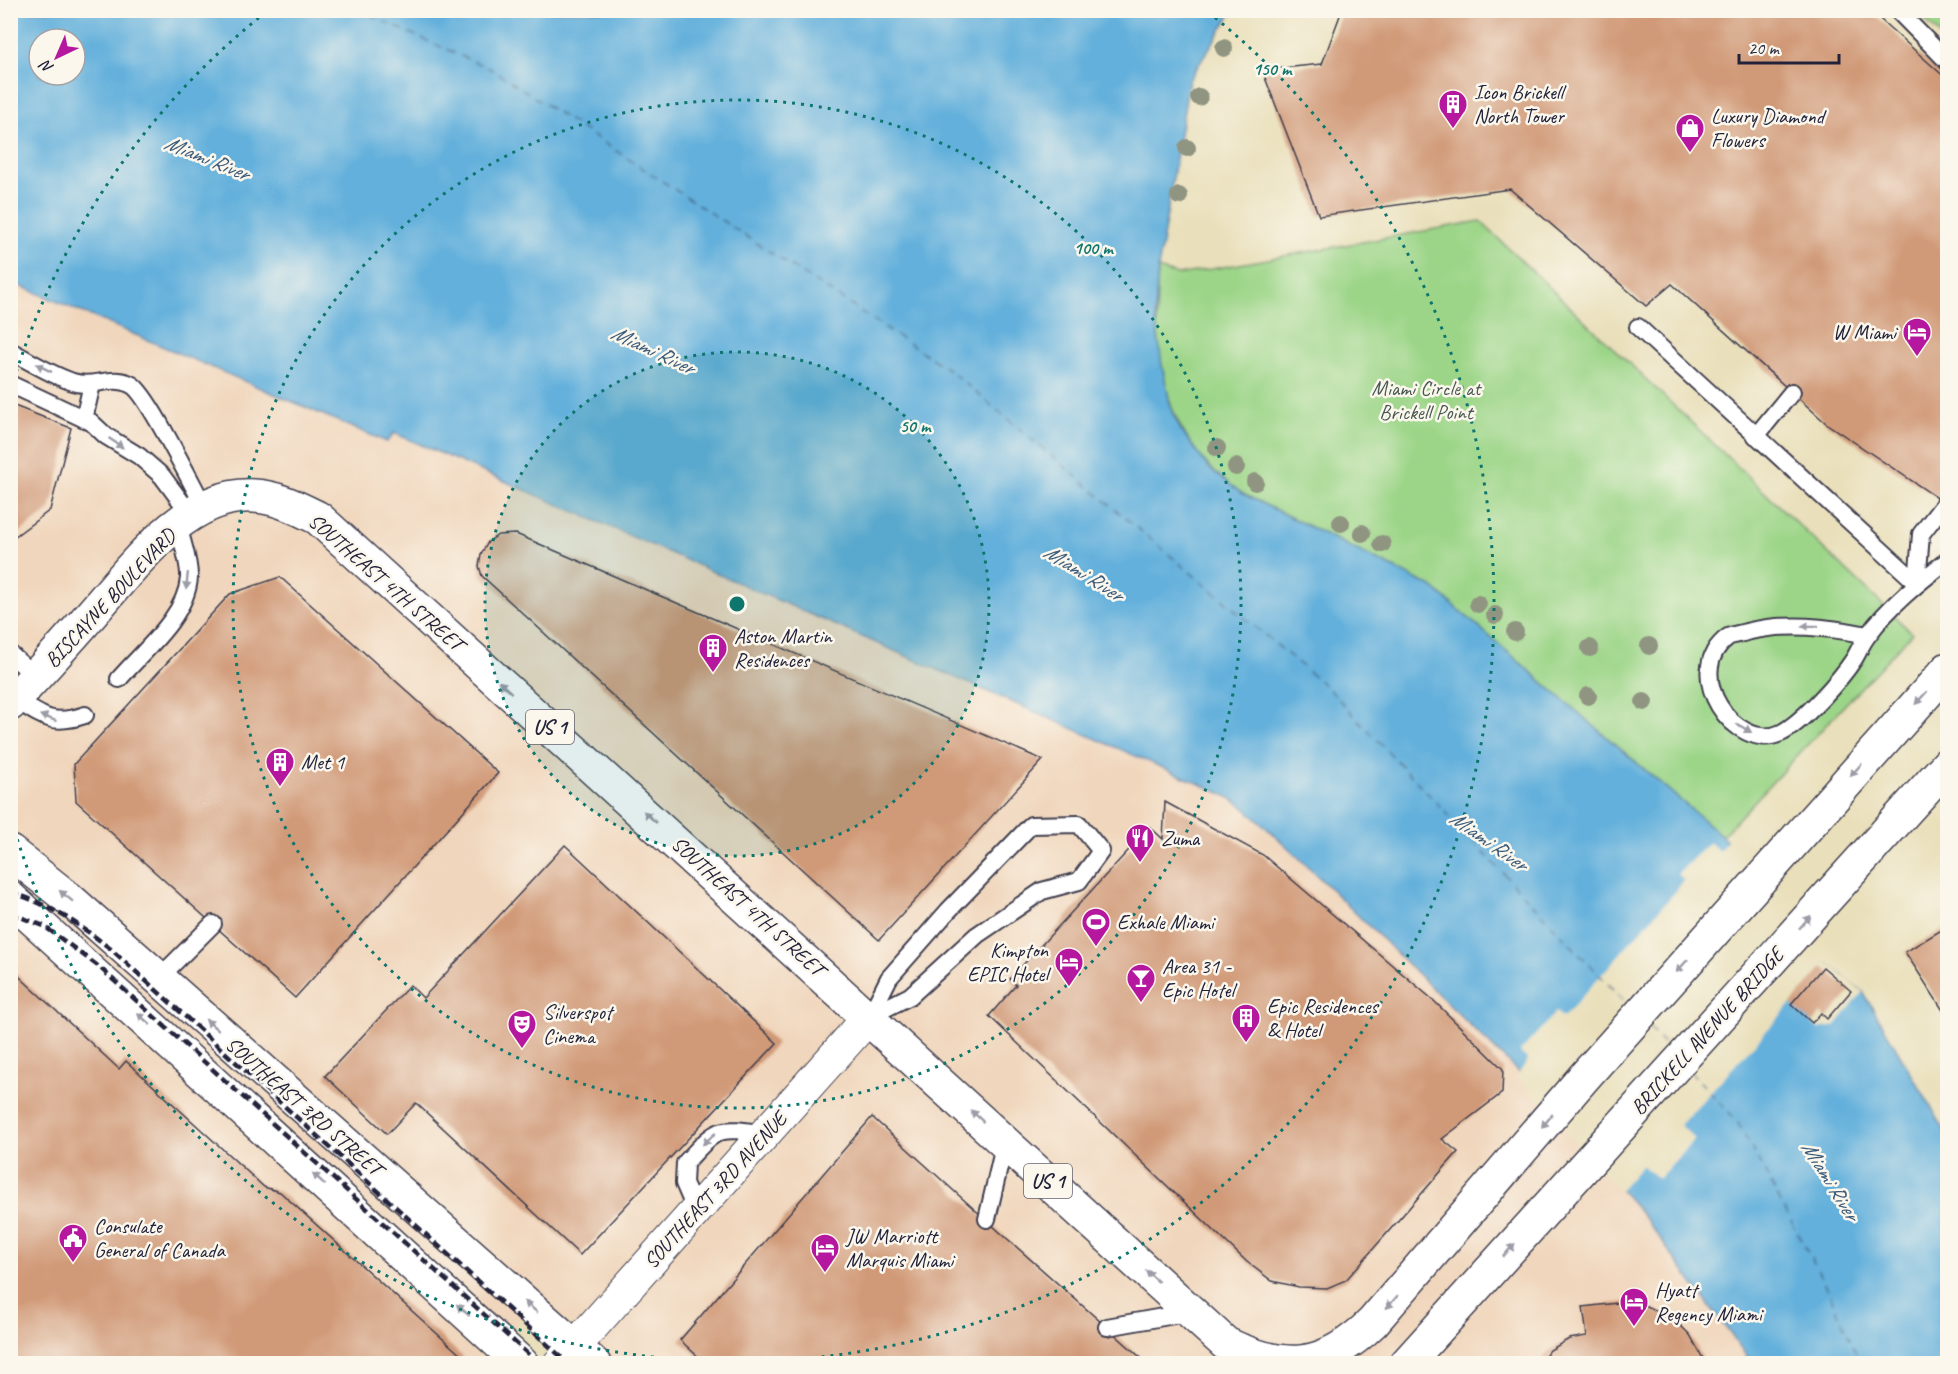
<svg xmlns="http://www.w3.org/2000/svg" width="1958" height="1374" font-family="Caveat,sans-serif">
	<rect width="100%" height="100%" fill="#fbf7ec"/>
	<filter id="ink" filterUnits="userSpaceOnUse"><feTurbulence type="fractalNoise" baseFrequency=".0167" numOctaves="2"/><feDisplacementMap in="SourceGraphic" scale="12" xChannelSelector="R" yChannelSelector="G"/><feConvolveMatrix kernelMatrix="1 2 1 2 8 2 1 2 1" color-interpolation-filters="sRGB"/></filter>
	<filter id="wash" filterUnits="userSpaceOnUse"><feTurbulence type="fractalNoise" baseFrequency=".008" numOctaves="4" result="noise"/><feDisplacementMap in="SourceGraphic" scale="24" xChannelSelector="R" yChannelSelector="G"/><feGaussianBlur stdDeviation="1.35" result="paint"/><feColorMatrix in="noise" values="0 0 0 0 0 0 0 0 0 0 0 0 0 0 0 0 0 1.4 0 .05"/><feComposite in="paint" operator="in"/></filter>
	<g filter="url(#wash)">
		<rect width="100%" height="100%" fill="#e9dfba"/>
		<!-- built -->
		<path fill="#f0d6bc" d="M10,282L387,442L394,433L1223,794L1240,804L1293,852L1521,1075L1640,1212L1752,1363H617L538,1299L489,1353L487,1363H11Z"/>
		<!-- green -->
		<path fill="#9cd588" stroke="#5f7c62" stroke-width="1.5" d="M1930,11H1947V42L1924,19Z
			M1480,221L1912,633L1722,836L1432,587L1243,494C1162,441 1152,359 1158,269L1178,275Z"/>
		<!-- water -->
		<path fill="#63b0dc" stroke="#42698c" stroke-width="1.5" fill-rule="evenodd" d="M11,11H1233L1189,80L1158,269L1155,312L1162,365L1172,412L1181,430L1208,467L1243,494L1432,587L1722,836L1826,962L1863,992L1947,1134V1363H1752L1640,1212L1521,1075L1293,852L1240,804L1223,794L394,433L387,442L11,282ZM39,39H75V75H39Z"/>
		<!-- pier -->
		<path fill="#e9dfba" d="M1729,839L1828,960L1827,962L1863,992L1835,1026L1819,1029L1791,1004L1680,1125L1695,1139L1658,1179L1642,1165L1619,1191L1517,1076L1528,1060L1520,1052L1556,1012L1563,1018L1675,892L1684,880L1678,874L1709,842L1719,851Z"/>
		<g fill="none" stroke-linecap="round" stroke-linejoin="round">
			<!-- ferry -->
			<path stroke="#3c5b7b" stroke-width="1.5" stroke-dasharray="8 6" stroke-linecap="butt" d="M358,10L493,70L948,369L1328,688L1627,1004
				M1649,1027L1668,1048
				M1690,1071L1737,1121L1826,1286L1861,1364"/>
		</g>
		<g id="blocks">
			<!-- building -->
			<path fill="#d09977" d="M1342,10H1876L1872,12L1948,80V505L1827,424L1672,284L1646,306L1510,189L1319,216L1262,70L1322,64Z
				M10,401L17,407L71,428L50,510L10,540Z
				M516,534L1043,760L879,940L482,576L479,566L481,555L488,542L498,535Z
				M280,577L498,773L295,998L76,801L74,764L230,594Z
				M1165,802L1263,855L1432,999L1503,1069L1502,1093L1442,1139L1458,1152L1346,1280L1327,1288L1299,1287L1272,1281L1247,1262L989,1016L1016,985L1010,979L1150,827L1163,839Z
				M565,845L777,1043L580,1255L416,1103L387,1134L325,1076L410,985L423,998Z
				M1948,926V1018L1905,952Z
				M1823,967L1851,991L1827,1019L1821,1013L1812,1023L1791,1004Z
				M10,968L119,1069L126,1061L264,1187L280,1192L463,1357L457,1364H10Z
				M872,1117L974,1209L1148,1364H706L680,1340Z
				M1635,1301L1674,1319L1690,1335L1706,1364H1539L1550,1350L1569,1339L1587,1336L1583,1307Z"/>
		</g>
	</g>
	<g filter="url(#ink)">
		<use href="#blocks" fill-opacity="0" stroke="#403e4e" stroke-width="1.5"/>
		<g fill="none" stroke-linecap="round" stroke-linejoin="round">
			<!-- lane casing -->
			<g stroke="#403e4e" stroke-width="20">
				<path id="lane" d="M1897,10L1948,62
					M1638,327L1917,583
					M10,351C30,361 51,375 73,382C92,389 113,374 132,385C148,394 192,485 205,508
					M10,384L91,422L106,436L139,456L162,476L191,515
					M84,419L92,384
					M1756,436L1792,392
					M1917,583L1921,534L1945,503
					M1868,635C1827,627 1787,622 1746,632C1741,634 1733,634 1728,637C1680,672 1735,754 1781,733C1802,723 1841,679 1854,659C1859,651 1862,642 1868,635C1889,606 1919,582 1948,560
					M10,654L36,677
					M119,679C143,651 186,617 189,578C190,562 181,540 178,524
					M15,699C43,717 52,726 85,715
					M1079,824L1101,851L1079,881L1042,891L977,935L910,996L870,1016L889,978L948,911L1031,825Z
					M159,978L213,924
					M696,1211L684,1183L685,1163C718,1128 716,1126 764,1134
					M987,1219L1005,1142
					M1107,1327L1191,1312"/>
			</g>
			<!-- street casing -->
			<g stroke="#403e4e" stroke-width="34">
				<path id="street" d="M559,1364L870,1016"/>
			</g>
			<!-- secondary casing -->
			<g stroke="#403e4e" stroke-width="36">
				<path id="secondary" d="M10,852L68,898L594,1364
					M10,898L522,1364"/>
			</g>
			<!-- primary casing -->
			<g stroke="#403e4e" stroke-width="36">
				<path id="primary" d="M10,704C36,676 62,648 87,619C128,573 184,492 254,496C277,497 298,508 318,518C622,792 925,1067 1226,1344C1287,1373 1325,1369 1373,1322L1585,1076L1948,669
					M1406,1364L1948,764"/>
			</g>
			<!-- lane -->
			<use href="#lane" stroke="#fff" stroke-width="16"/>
			<!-- street -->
			<use href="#street" stroke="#fff" stroke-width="32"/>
			<!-- secondary -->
			<use href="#secondary" stroke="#fff" stroke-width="33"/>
			<!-- primary -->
			<use href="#primary" stroke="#fff" stroke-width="33"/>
			<!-- rail -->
			<path stroke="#22223b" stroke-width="4.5" stroke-dasharray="9 4.5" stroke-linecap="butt" d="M10,892C49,904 81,925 112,950L569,1364
				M10,913L44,926L98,966L539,1364"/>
		</g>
		<!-- trees -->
		<g fill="#909581">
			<circle cx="1224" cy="48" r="9"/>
			<circle cx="1199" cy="97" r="9"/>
			<circle cx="1187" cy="148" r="9"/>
			<circle cx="1179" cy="196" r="9"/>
			<circle cx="1217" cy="448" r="9"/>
			<circle cx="1236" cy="467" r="9"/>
			<circle cx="1255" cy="482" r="9"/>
			<circle cx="1341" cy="523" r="9"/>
			<circle cx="1362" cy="533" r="9"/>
			<circle cx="1382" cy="544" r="9"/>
			<circle cx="1478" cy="604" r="9"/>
			<circle cx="1495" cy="615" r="9"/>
			<circle cx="1515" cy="632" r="9"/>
			<circle cx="1649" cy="646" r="9"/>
			<circle cx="1590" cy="648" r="9"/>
			<circle cx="1588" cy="696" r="9"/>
			<circle cx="1644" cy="702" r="9"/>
		</g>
		<!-- one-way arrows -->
		<defs><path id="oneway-solid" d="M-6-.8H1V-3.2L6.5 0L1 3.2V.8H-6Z" transform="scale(1.5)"/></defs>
		<g fill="#9c9ca7">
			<use href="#oneway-solid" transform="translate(44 368) rotate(-153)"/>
			<use href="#oneway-solid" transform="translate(116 443) rotate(34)"/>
			<use href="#oneway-solid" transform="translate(187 581) rotate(96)"/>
			<use href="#oneway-solid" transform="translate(1810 626) rotate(-180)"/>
			<use href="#oneway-solid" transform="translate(505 687) rotate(-138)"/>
			<use href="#oneway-solid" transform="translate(1921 698) rotate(133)"/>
			<use href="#oneway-solid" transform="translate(48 718) rotate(-160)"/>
			<use href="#oneway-solid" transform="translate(1744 728) rotate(30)"/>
			<use href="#oneway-solid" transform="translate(1856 770) rotate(131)"/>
			<use href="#oneway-solid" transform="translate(650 817) rotate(-138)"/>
			<use href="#oneway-solid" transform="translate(66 896) rotate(-141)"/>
			<use href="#oneway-solid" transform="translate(1805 922) rotate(-48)"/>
			<use href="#oneway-solid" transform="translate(1682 966) rotate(132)"/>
			<use href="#oneway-solid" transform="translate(144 1019) rotate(-138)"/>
			<use href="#oneway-solid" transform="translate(212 1025) rotate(-139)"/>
			<use href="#oneway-solid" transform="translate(977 1116) rotate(-137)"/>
			<use href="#oneway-solid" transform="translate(1547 1121) rotate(130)"/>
			<use href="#oneway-solid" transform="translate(709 1139) rotate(138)"/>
			<use href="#oneway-solid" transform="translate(319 1179) rotate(-138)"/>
			<use href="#oneway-solid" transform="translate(1509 1250) rotate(-48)"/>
			<use href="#oneway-solid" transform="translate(1152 1276) rotate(-138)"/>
			<use href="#oneway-solid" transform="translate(1392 1302) rotate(132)"/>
			<use href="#oneway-solid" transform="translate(531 1307) rotate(-139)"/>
			<use href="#oneway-solid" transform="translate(463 1310) rotate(-138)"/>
		</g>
	</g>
	<!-- distance rings -->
	<circle cx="737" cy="604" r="252" fill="#0f766e" fill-opacity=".12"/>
	<g fill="none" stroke="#0f766e" stroke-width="3" stroke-dasharray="3 6">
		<circle cx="737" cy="604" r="252"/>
		<circle cx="737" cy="604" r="504"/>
		<path d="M11 389A757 757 0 0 1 266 12M1208 12A757 757 0 1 1 11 819"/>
	</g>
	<!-- icons -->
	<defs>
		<g id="building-pin" transform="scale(1.5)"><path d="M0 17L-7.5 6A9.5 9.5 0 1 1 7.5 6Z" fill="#b5179e" stroke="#fbf7ec"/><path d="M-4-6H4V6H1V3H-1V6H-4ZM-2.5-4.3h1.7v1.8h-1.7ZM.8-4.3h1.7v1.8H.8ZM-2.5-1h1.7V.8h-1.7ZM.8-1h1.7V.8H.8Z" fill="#fff"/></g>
		<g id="shop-pin" transform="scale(1.5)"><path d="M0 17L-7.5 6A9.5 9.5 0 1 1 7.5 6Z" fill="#b5179e" stroke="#fbf7ec"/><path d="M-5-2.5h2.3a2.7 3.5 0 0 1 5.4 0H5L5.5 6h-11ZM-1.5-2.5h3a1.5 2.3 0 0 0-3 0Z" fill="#fff"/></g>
		<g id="hotel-pin" transform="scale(1.5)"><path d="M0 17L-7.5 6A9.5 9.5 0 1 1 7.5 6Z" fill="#b5179e" stroke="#fbf7ec"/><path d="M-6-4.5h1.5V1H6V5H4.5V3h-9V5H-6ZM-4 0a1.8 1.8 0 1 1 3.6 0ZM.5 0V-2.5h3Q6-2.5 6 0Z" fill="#fff"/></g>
		<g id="restaurant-pin" transform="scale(1.5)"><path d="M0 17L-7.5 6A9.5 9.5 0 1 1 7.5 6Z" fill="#b5179e" stroke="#fbf7ec"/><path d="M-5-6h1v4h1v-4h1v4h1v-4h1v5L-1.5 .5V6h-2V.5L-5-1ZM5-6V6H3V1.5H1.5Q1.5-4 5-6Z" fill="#fff"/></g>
		<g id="stadium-pin" transform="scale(1.5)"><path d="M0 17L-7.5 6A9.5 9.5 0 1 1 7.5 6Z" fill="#b5179e" stroke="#fbf7ec"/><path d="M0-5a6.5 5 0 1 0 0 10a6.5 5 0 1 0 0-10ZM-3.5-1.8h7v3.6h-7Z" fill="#fff"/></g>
		<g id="bar-pin" transform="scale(1.5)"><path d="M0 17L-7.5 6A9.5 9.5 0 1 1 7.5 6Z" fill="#b5179e" stroke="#fbf7ec"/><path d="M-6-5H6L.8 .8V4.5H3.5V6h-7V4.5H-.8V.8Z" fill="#fff"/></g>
		<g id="theatre-pin" transform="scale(1.5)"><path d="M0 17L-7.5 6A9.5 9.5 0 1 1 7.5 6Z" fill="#b5179e" stroke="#fbf7ec"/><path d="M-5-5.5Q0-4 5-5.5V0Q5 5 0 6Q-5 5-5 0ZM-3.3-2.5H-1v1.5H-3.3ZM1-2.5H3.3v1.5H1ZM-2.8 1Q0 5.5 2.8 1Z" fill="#fff"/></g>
		<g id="civic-pin" transform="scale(1.5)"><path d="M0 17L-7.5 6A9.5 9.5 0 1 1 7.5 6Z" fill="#b5179e" stroke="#fbf7ec"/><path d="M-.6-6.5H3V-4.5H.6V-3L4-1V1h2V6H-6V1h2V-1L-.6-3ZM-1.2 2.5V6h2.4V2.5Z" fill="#fff"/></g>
	</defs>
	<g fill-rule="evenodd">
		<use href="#building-pin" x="1453" y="104"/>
		<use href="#shop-pin" x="1690" y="128"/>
		<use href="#hotel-pin" x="1917" y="332"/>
		<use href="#building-pin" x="713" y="648"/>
		<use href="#building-pin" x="280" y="762"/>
		<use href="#restaurant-pin" x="1140" y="838"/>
		<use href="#stadium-pin" x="1096" y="922"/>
		<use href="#hotel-pin" x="1069" y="962"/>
		<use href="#bar-pin" x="1141" y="978"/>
		<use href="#building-pin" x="1246" y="1018"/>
		<use href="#theatre-pin" x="522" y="1024"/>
		<use href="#civic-pin" x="73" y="1238"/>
		<use href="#hotel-pin" x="825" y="1248"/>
		<use href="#hotel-pin" x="1634" y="1302"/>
	</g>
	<g text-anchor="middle" stroke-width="5" stroke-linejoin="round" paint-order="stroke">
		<!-- shield labels -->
		<g fill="#fbf7ec" stroke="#636270" stroke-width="1.5">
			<rect x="526" y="710" width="48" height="34" rx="4.5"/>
			<rect x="1024" y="1164" width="48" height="34" rx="4.5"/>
		</g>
		<g font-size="20" font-weight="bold" fill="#22223b">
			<text x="550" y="734">US 1</text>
			<text x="1048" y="1188">US 1</text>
		</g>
		<!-- poi labels -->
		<g font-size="21" fill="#22223b" stroke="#fbf7ec" text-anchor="start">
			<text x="1474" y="99">Icon Brickell<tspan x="1474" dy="24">North Tower</tspan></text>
			<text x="1711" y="123">Luxury Diamond<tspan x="1711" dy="24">Flowers</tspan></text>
			<text x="1896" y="339" text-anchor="end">W Miami</text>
			<text x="734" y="643">Aston Martin<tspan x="734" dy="24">Residences</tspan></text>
			<text x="301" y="769">Met 1</text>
			<text x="1161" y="845">Zuma</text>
			<text x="1117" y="929">Exhale Miami</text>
			<text x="1048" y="957" text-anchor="end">Kimpton<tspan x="1048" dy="24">EPIC Hotel</tspan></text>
			<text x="1162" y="973">Area 31 -<tspan x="1162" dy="24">Epic Hotel</tspan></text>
			<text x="1267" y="1013">Epic Residences<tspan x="1267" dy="24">&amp; Hotel</tspan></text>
			<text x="543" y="1019">Silverspot<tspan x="543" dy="24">Cinema</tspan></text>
			<text x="94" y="1233">Consulate<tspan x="94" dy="24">General of Canada</tspan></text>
			<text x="846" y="1243">JW Marriott<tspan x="846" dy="24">Marquis Miami</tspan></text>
			<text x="1655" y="1297">Hyatt<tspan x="1655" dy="24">Regency Miami</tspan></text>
		</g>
		<!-- park labels -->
		<g font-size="21" fill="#475852" stroke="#fbf7ec">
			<text x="1426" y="395">Miami Circle at<tspan x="1426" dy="24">Brickell Point</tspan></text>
		</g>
		<!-- street labels -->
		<g font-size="21" fill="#22223b" stroke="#fbf7ec">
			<text transform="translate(386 582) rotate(41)" y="7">SOUTHEAST 4TH STREET</text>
			<text transform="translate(110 598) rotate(-47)" y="7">BISCAYNE BOULEVARD</text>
			<text transform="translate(748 906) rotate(42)" y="7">SOUTHEAST 4TH STREET</text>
			<text transform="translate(1707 1031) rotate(-48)" y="7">BRICKELL AVENUE BRIDGE</text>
			<text transform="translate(304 1106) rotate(41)" y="7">SOUTHEAST 3RD STREET</text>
			<text transform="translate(715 1190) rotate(-48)" y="7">SOUTHEAST 3RD AVENUE</text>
		</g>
		<!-- water labels -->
		<g font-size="22" font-style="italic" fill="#3c5b7b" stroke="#fbf7ec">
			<text transform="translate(207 157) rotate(22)" y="8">Miami River</text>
			<text transform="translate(653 349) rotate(25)" y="8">Miami River</text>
			<text transform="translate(1084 572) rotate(32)" y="8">Miami River</text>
			<text transform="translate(1489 840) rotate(35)" y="8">Miami River</text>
			<text transform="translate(1831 1180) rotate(58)" y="8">Miami River</text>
		</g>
	</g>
	<circle cx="737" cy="604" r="9" fill="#0f766e" stroke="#fbf7ec" stroke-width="3"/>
	<g font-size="18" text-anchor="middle" font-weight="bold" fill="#0f766e" stroke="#fbf7ec" stroke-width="5" stroke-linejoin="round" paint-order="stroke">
		<text x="1272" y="75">150 m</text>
		<text x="1093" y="254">100 m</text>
		<text x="915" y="432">50 m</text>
	</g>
	<!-- margin -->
	<rect width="1958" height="1374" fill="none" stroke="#fbf7ec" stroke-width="36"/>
	<!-- north arrow -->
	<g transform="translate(57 57) rotate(224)"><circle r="28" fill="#fbf7ec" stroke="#a4a2a5" stroke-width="1.5"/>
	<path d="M0-4.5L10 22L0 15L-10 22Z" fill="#b5179e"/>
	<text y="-9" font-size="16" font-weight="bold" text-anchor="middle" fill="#22223b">N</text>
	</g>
	<!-- scale -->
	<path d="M1739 54v9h100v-9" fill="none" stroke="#22223b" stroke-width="3"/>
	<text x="1748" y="54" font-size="18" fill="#22223b" stroke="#fbf7ec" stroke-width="4.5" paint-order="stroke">20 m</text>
</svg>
